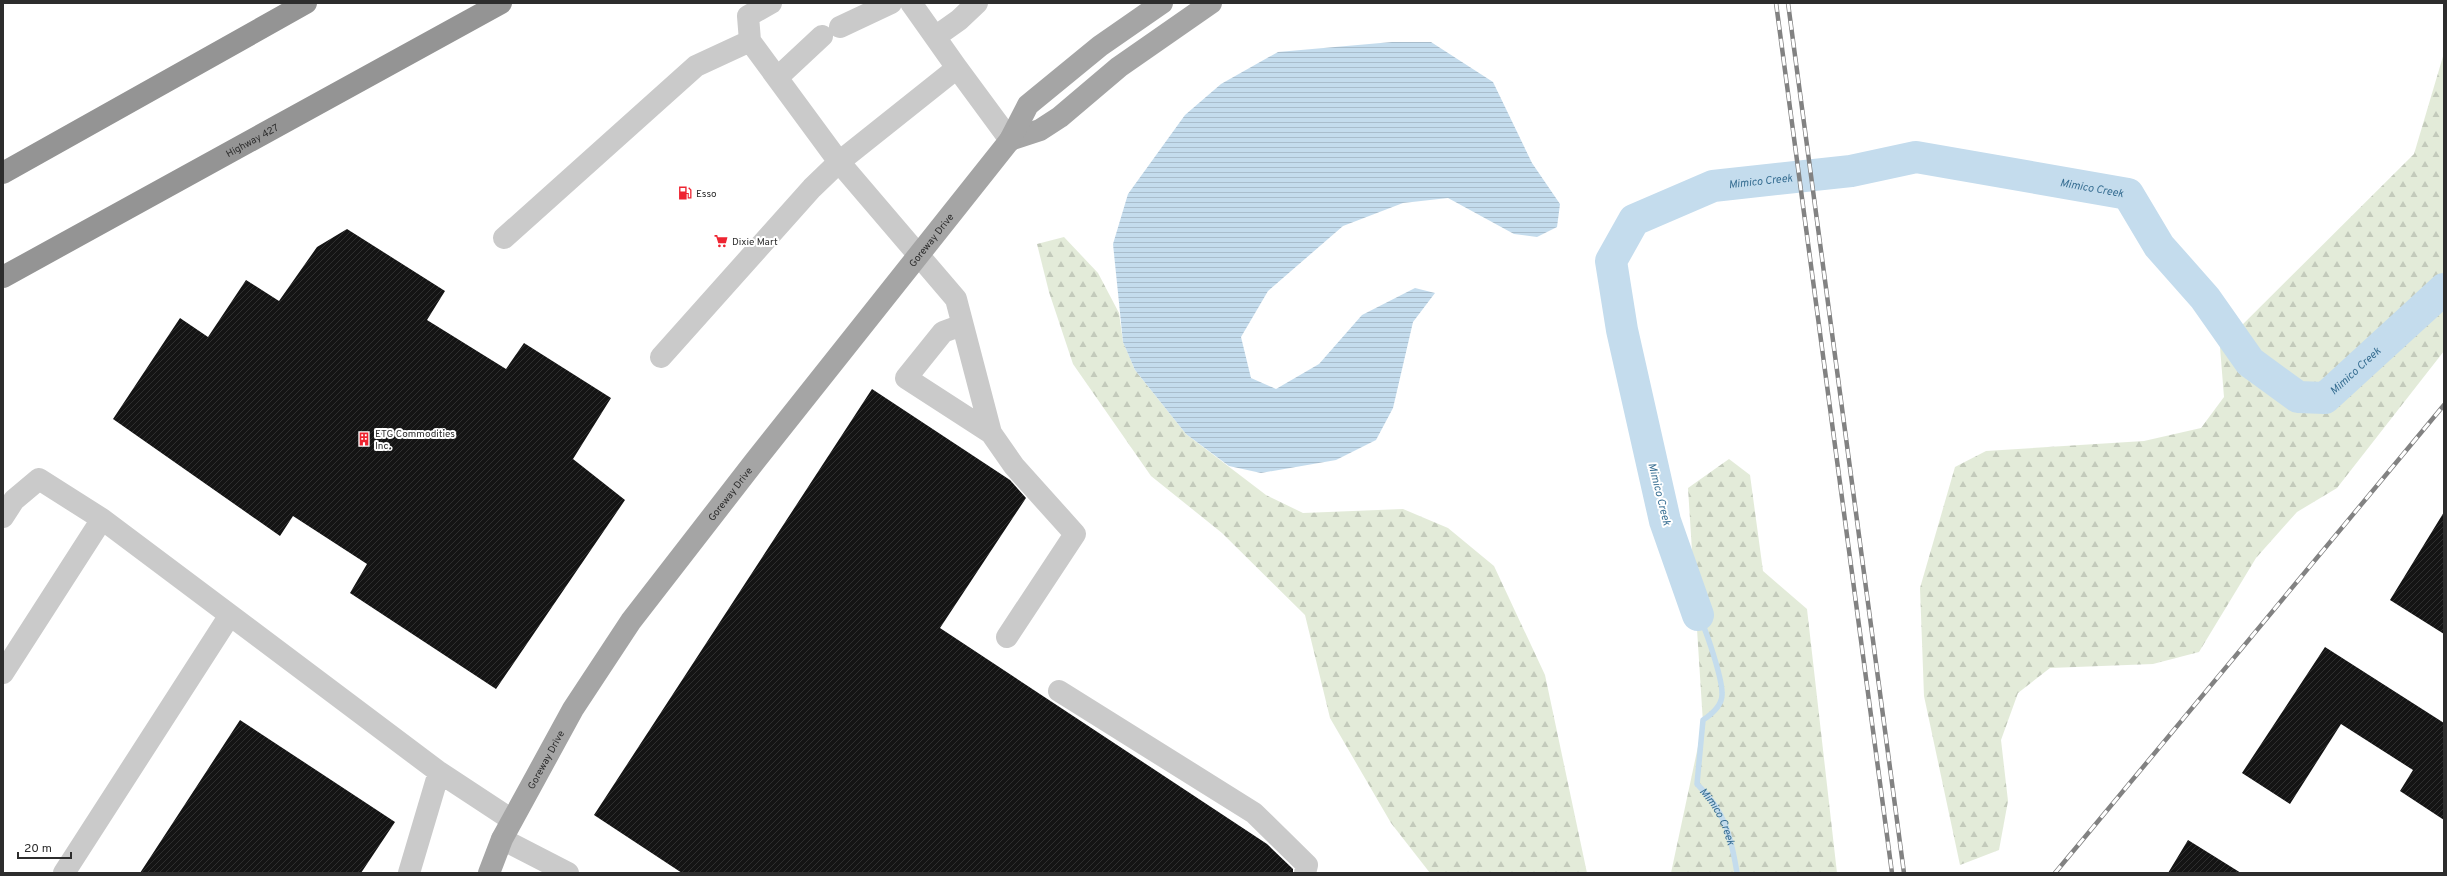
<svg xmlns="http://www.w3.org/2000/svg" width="2447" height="876" font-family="Overpass,sans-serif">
	<defs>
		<pattern id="forest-firs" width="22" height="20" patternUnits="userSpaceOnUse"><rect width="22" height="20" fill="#e3ebd9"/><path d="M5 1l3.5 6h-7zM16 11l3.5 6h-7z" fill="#c3cabb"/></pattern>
		<pattern id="water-rules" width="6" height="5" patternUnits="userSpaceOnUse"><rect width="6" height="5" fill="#c4dced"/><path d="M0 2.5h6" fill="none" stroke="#a9bdcc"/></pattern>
		<pattern id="building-hatch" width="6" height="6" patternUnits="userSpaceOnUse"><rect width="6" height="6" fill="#141414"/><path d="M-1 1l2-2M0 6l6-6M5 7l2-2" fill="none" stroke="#2e2e2e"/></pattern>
	</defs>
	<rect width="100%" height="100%" fill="#fff"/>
	<!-- forest -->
	<path fill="url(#forest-firs)" d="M2444,53V351L2337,488L2297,512L2256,558L2199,652L2153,664L2050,668L2018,693L2001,740L2008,801L1999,850L1960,865L1924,696L1920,588L1955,467L1986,451L2144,441L2201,428L2224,397L2220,347L2414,154Z
		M1064,237L1098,273L1119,313L1123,342L1135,370L1186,434L1266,495L1303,513L1403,509L1448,528L1494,566L1545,675L1587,873H1430L1391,823L1330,718L1305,615L1222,533L1151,476L1073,364L1049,292L1037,244Z
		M1729,459L1750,475L1763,571L1807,609L1837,873H1671L1703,723L1688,488Z"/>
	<!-- water -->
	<path fill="url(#water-rules)" d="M1392,42H1431L1493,82L1532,163L1560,204L1557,227L1537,237L1514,234L1448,198L1403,203L1343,226L1268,291L1241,337L1251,378L1276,389L1319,364L1362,315L1415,288L1435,293L1413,322L1393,408L1376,440L1336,460L1261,473L1229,466L1186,434L1135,370L1123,342L1113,244L1128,194L1185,115L1221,84L1278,52Z"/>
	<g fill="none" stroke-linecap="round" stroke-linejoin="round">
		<!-- stream -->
		<path stroke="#c4dced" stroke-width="5.5" id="s1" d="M1698,615C1706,628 1722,678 1722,693C1723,705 1712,714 1703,720L1697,784C1725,811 1731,836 1737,873"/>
		<!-- river -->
		<path stroke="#c4dced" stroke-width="32" id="s2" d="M1698,615L1665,521L1622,330L1611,261L1634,220L1713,186L1851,171L1916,157L2128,194L2159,246L2205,298L2250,362L2298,397L2325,398L2444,289"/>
	</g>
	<!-- building -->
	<path fill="url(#building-hatch)" d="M347,229L445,291L427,320L506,369L524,343L611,398L573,459L625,500L496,689L350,593L367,564L293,516L280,536L113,419L180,318L208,337L246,280L279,301L317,247Z
		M872,389L1010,480L1026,498L940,628L1267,844L1293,869V873H682L594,815Z
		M2444,512V634L2390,600Z
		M2325,647L2444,723V820L2400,791L2413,770L2341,724L2290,804L2242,773Z
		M240,720L395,822L361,873H140Z
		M2188,840L2241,873H2168Z"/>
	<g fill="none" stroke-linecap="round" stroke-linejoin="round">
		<!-- minor -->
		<path stroke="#cacaca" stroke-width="22" d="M911,3L957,68
			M840,27L891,3
			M935,37L959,20L977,3
			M777,78L822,36
			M504,238L696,66L750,41
			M962,325L943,332L906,378L991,433
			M661,357L812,188L839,162L750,41L748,16L771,3
			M3,517L14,500L39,479L102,519
			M1007,637L1075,534L1014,466L991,433L956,299L839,162L957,68L1010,140
			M3,673L102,519L439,772
			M1059,691L1254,813L1307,865L1305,873
			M502,839L568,873
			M64,873L230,615
			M409,873L439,772L512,820"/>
		<!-- major -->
		<g stroke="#a5a5a5" stroke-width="22">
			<path d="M1010,140L1040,130L1060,117L1119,67L1211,3"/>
			<path id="s3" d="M489,873L502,839L573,709L631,621L755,461L1010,140L1028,105L1100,46L1162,3"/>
		</g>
		<!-- highway -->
		<g stroke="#949494" stroke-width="22">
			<path d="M3,173L306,3"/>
			<path id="s4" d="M3,277L501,3"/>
		</g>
		<!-- rail casing -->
		<g stroke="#828282" stroke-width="4.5">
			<path id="rail" d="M1776,3L1892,873
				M1788,3L1904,873
				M2055,873L2444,405"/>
		</g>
		<!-- rail -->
		<use href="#rail" stroke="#fff" stroke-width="3" stroke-dasharray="9" stroke-linecap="butt"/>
	</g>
	<!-- icons -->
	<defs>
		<g id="fuel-bare" transform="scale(1.08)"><path d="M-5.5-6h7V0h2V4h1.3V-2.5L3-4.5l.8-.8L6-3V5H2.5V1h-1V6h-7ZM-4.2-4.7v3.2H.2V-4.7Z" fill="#ee2431" stroke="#fff" stroke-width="2.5" paint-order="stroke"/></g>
		<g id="supermarket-bare" transform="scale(1.08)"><path d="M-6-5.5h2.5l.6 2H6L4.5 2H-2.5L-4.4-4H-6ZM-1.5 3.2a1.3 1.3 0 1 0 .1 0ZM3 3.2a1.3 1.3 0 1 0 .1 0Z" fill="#ee2431" stroke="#fff" stroke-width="2.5" paint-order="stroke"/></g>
		<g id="building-bare" transform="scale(1.08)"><path d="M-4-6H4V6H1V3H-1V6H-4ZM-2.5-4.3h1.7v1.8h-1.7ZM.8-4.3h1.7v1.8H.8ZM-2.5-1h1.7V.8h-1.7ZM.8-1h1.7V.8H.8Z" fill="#ee2431" stroke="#fff" stroke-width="2.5" paint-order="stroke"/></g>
	</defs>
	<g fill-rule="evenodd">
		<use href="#fuel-bare" x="685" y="193"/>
		<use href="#supermarket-bare" x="721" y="241"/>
		<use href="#building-bare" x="364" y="439"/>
	</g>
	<g text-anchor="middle" stroke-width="4" stroke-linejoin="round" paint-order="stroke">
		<!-- street labels -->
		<g font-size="10" fill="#2d2d2d" stroke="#fff">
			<text dy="4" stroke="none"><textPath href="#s4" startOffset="284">Highway 427</textPath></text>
			<text dy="4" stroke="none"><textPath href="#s3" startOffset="775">Goreway Drive</textPath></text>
			<text dy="4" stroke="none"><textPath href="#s3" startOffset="451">Goreway Drive</textPath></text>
			<text dy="4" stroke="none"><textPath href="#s3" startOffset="127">Goreway Drive</textPath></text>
		</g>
		<!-- poi labels -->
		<g font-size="10" fill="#2d2d2d" stroke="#fff" text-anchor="start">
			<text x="696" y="197">Esso</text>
			<text x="732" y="245">Dixie Mart</text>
			<text x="375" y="437">ETG Commodities<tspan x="375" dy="12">Inc.</tspan></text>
		</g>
		<!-- water labels -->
		<g font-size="11" font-style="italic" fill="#376e92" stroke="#fff">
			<text dy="4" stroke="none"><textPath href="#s2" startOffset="546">Mimico Creek</textPath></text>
			<text dy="4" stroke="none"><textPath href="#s2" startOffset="882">Mimico Creek</textPath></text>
			<text dy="4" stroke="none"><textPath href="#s2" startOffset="1254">Mimico Creek</textPath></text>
			<text transform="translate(1660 494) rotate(76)" y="4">Mimico Creek</text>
			<text dy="4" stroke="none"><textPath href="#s1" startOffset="220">Mimico Creek</textPath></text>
		</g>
	</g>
	<!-- border -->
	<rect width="2447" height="876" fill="none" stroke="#2d2d2d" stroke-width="8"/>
	<!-- scale -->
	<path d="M18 852v6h53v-6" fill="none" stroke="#2d2d2d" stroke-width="2"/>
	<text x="24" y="852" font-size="12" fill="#2d2d2d" stroke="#ffffff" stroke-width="3" paint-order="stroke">20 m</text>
</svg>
